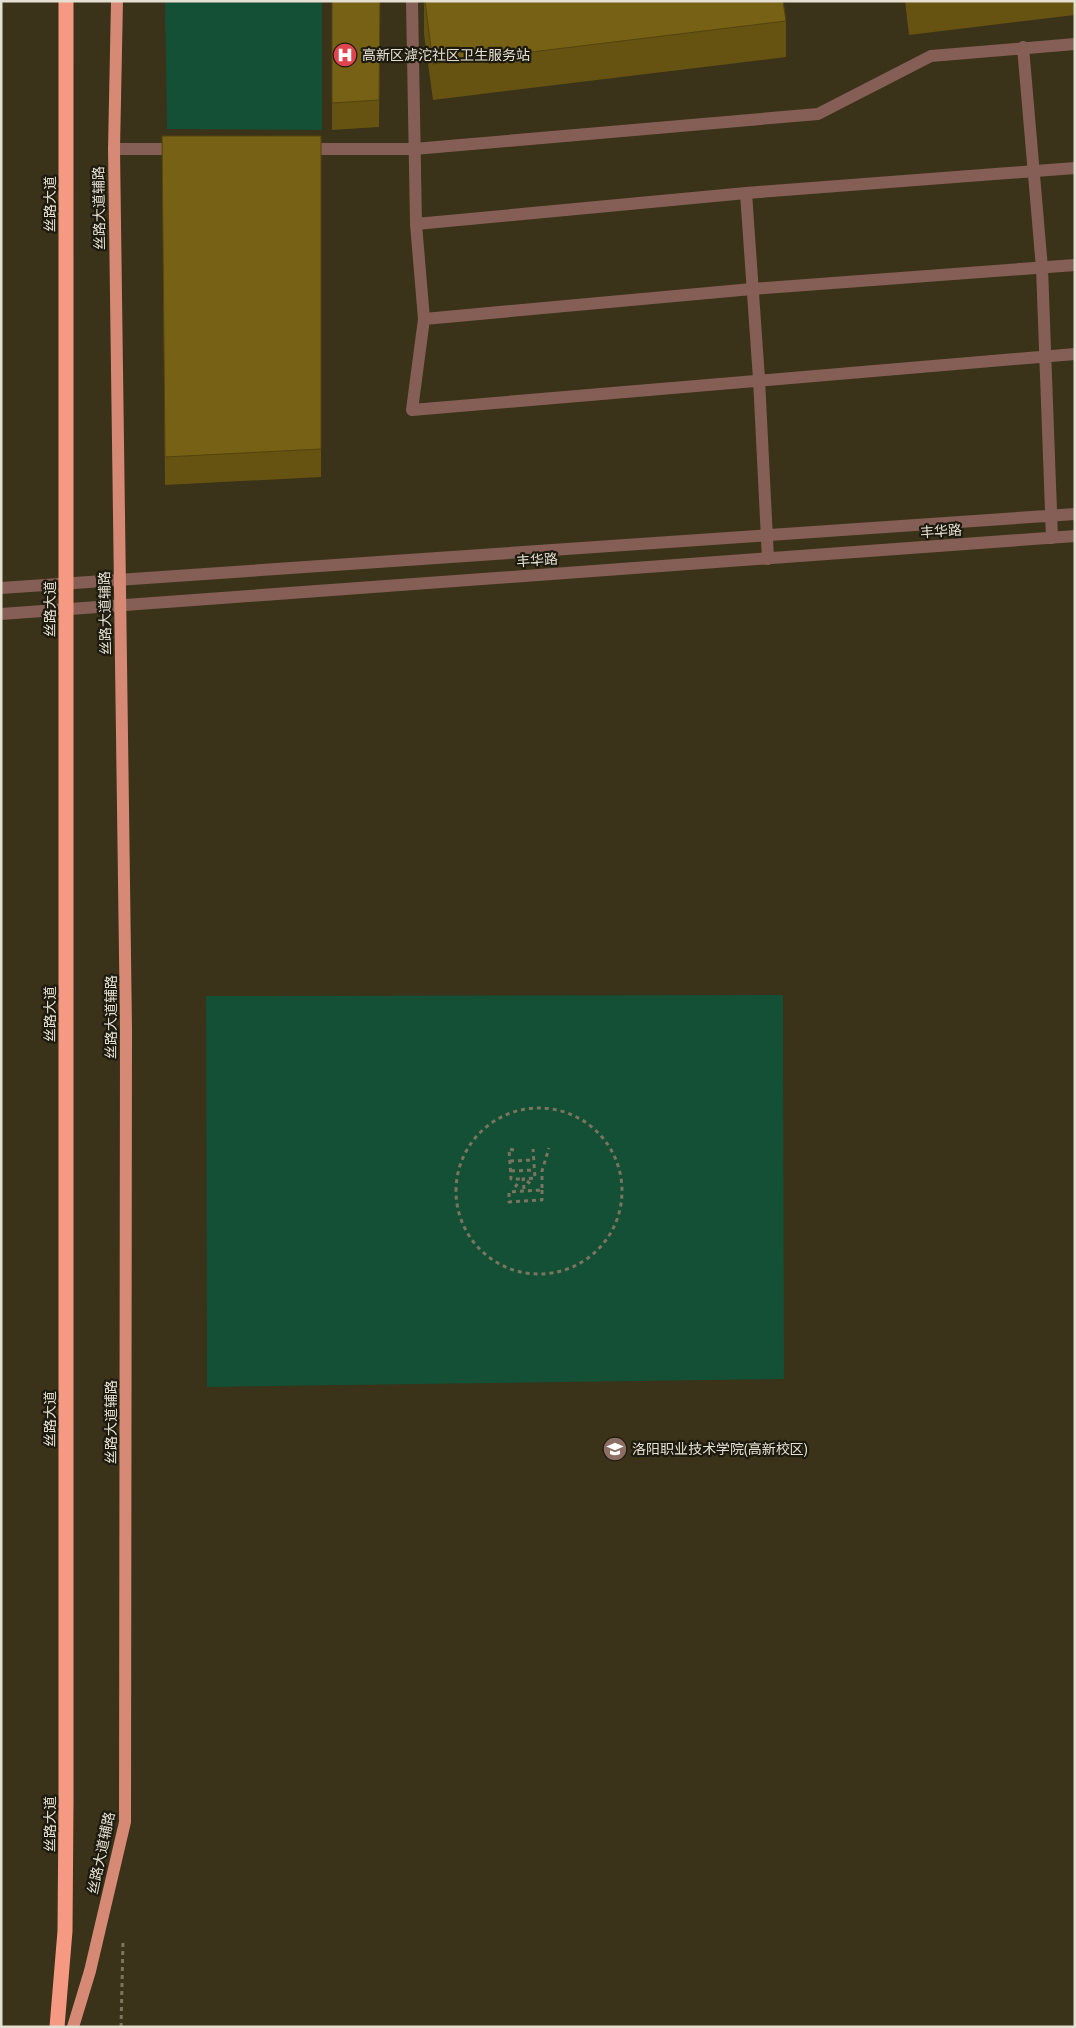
<svg xmlns="http://www.w3.org/2000/svg" width="1076" height="2028" font-family="'Archivo Narrow','Noto Sans SC',sans-serif">
	<rect width="100%" height="100%" fill="#3a3219"/>
	<!-- green -->
	<path fill="#135036" d="M165,1H322V130L167,129Z
		M783,995L784,1379L207,1387L206,996Z"/>
	<g fill="none" stroke-linecap="round" stroke-linejoin="round">
		<!-- path -->
		<path stroke="#7b755f" stroke-width="3" stroke-dasharray="4 4" stroke-linecap="butt" d="M456 1191a83 83 0 1 1 166 0a83 83 0 1 1-166 0Z
			M514,1150L509,1149L511,1179H523
			M510,1161L534,1160
			M511,1171L534,1170
			M527,1181L533,1186
			M515,1187L520,1181
			M524,1189L523,1179L535,1178L533,1149
			M542,1190V1200L509,1202V1192L542,1190V1171L549,1148
			M121,2027L123,1942"/>
		<!-- minor -->
		<path stroke="#855f55" stroke-width="12" d="M412,1L416,224L424,319L412,410L1075,354
			M1023,47L1042,268L1052,538
			M114,149H179
			M306,149H414L818,114L931,56L1075,44
			M746,193L1075,168
			M416,224L746,193L759,379L768,559
			M424,319L752,289L1075,265
			M1,588L1075,514
			M1,614L1075,536"/>
		<!-- major -->
		<path stroke="#d68975" stroke-width="12" d="M73,2027L90,1971L125,1822L126,1028L114,149L117,1"/>
		<!-- highway -->
		<path stroke="#f69982" stroke-width="15" d="M57,2027L65,1931L66,1804V1"/>
	</g>
	<!-- wall -->
	<path fill="#665312" d="M332,1H380L379,127L332,130Z
		M424,1H783L786,21V57L433,100L424,34Z
		M905,1H1075V15L909,35Z
		M162,136H321V477L165,485Z"/>
	<!-- building -->
	<path fill="#776115" stroke="#53440f" d="M332,1H380L379,100L332,103Z
		M425,1H783L786,21L433,64Z
		M162,136H321V449L165,457Z"/>
	<!-- icons -->
	<defs>
		<g id="hospital-disc" transform="scale(1.25)"><circle r="9.5" fill="#e0444e" stroke="#1d1a0f"/><path d="M-5-5h3v3.5h4V-5h3V5h-3V1.5h-4V5h-3Z" fill="#fff"/></g>
		<g id="university-disc" transform="scale(1.25)"><circle r="9.5" fill="#8d6e63" stroke="#1d1a0f"/><path d="M0-5L7-2L0 1L-7-2ZM-4 1L0 2.5L4 1V4Q0 6-4 4Z" fill="#fff"/></g>
	</defs>
	<g fill-rule="evenodd">
		<use href="#hospital-disc" x="345" y="55"/>
		<use href="#university-disc" x="615" y="1449"/>
	</g>
	<g text-anchor="middle" stroke-width="4.5" stroke-linejoin="round" paint-order="stroke">
		<!-- poi labels -->
		<g font-size="14" fill="#e5e0d1" stroke="#1d1a0f" text-anchor="start">
			<text x="362" y="60">高新区滹沱社区卫生服务站</text>
			<text x="632" y="1454">洛阳职业技术学院(高新校区)</text>
		</g>
		<!-- street labels -->
		<g font-size="14" fill="#e5e0d1" stroke="#1d1a0f">
			<text transform="translate(50 204) rotate(-90)" y="5">丝路大道</text>
			<text transform="translate(99 208) rotate(-91)" y="5">丝路大道辅路</text>
			<text transform="translate(941 531) rotate(-4)" y="5">丰华路</text>
			<text transform="translate(537 560) rotate(-4)" y="5">丰华路</text>
			<text transform="translate(50 609) rotate(-90)" y="5">丝路大道</text>
			<text transform="translate(105 613) rotate(-91)" y="5">丝路大道辅路</text>
			<text transform="translate(50 1014) rotate(-90)" y="5">丝路大道</text>
			<text transform="translate(111 1017) rotate(-90)" y="5">丝路大道辅路</text>
			<text transform="translate(50 1419) rotate(-90)" y="5">丝路大道</text>
			<text transform="translate(111 1422) rotate(-90)" y="5">丝路大道辅路</text>
			<text transform="translate(50 1824) rotate(-90)" y="5">丝路大道</text>
			<text transform="translate(101 1853) rotate(-78)" y="5">丝路大道辅路</text>
		</g>
	</g>
	<!-- border -->
	<rect width="1076" height="2028" fill="none" stroke="#e5e0d1" stroke-width="5"/>
</svg>
